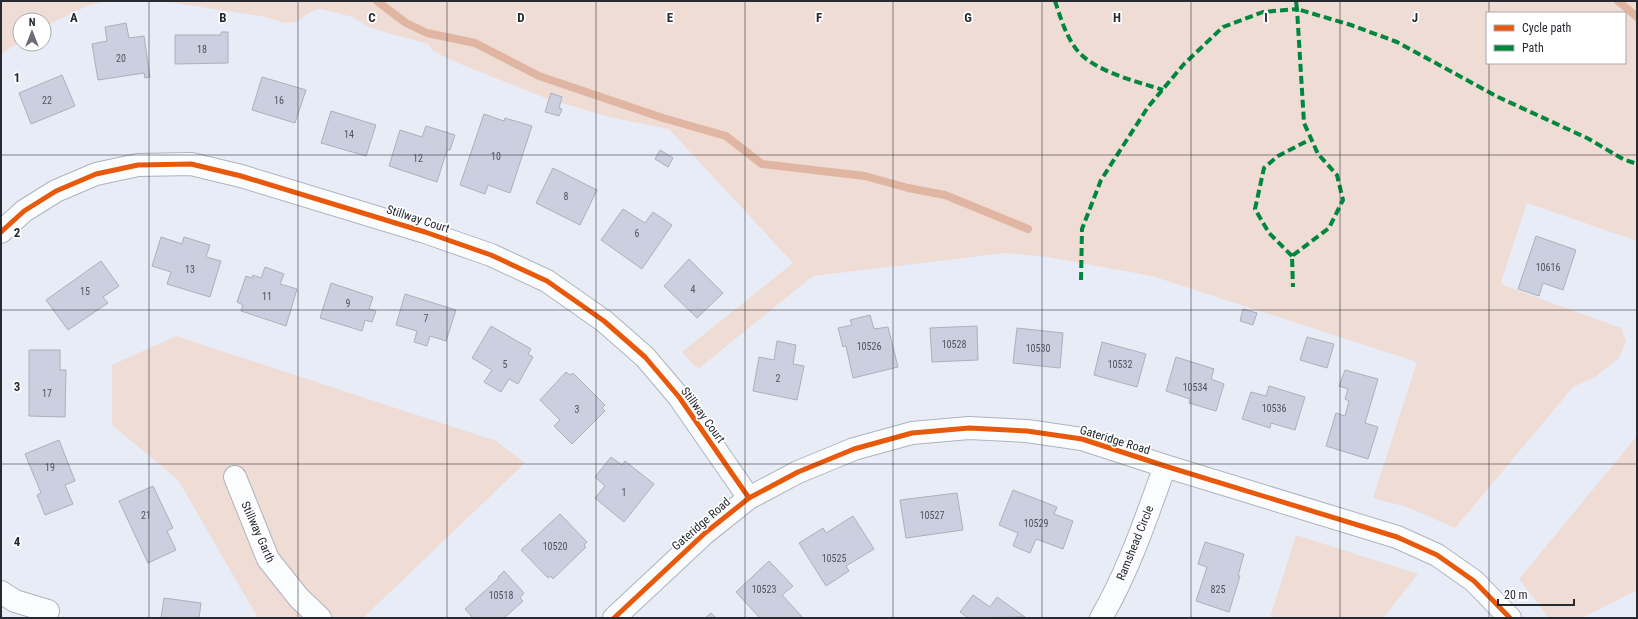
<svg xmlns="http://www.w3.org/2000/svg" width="1638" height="619" font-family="'Roboto Condensed',sans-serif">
	<rect width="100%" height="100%" fill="#e7ecf7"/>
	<!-- green -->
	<path fill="#efdcd5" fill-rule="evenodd" d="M1,1H107L87,6L44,27V20H20V42L1,54Z
		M161,1H1637V241L1527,203L1501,282L1503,285L1621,328L1626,341L1619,358L1595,377L1573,387L1455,528L1407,507L1373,498L1417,362L1152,276L1048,257L1005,253L813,276L698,369L682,352L793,263L669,129L609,117L545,98L453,61L433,51L428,44L388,33L369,27L352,17L334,12L319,9L310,12L296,22L284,23L266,17ZM1487,13H1625V63H1487Z
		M176,336L496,441L525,463L363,618H258L178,480L112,425V365Z
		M1637,436V590L1582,618H1549L1519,579Z
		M1296,535L1418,574L1383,618H1270Z"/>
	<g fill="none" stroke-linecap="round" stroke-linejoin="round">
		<!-- stream -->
		<path stroke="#e0b6a3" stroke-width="8" d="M377,1L406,23L427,33L475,43L539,76L663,118L726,136L762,164L865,176L908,188L945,195L1028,229
			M1618,1L1637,17"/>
	</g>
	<!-- building -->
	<path fill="#cad0e0" stroke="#acb0b8" d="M126,23L129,38L144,36L150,77L145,78L144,73L98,80L92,44L107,41L105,27Z
		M221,32H228V63L175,64V35H221Z
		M62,75L75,106L31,124L19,93Z
		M262,77L306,90L295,123L252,110Z
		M551,93L562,97L559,108L562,109L559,116L545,112Z
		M331,111L376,125L366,156L321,143Z
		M484,114L504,121L505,118L532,126L510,193L488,185L485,194L460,185Z
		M426,126L455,135L450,150H447L437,182L389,166L400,130L422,137Z
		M660,150L673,158L668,167L655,159Z
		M553,168L597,190L580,225L536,203Z
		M623,209L645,223L653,212L672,225L642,269L601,240Z
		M1536,236L1576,250L1563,290L1543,283L1539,296L1518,289Z
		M161,237L182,244L184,237L210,245L206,257L221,261L210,297L167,284L171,272L152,266Z
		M689,259L723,293L697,318L664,286Z
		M101,261L119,286L103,297L108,303L68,330L46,300Z
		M265,267L284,274L280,284L297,289L286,326L241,311L243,305L237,302L246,276L252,278L253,275L261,278Z
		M331,283L373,297L369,309L376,311L372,322L365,320L362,331L320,318Z
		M405,294L456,310L446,341L430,336L427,346L414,342L417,331L396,325Z
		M1243,309L1257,313L1253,325L1240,321Z
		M870,315L874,329L888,327L898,367L853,378L846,346L843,347L838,328L852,325L850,320Z
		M491,326L531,349L528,354L533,357L518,384L509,379L501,392L484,382L492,370L472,358Z
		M977,326L978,360L932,362L930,328Z
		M1017,328L1063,333L1060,368L1013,363Z
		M1307,337L1334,344L1327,368L1300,360Z
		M777,341L796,345L793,364L804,366L797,400L753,391L759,357L774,360Z
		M1102,342L1146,354L1137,387L1094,375Z
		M29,350H60V370H66L65,417L29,416Z
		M1176,357L1214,369L1211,379L1224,384L1216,411L1189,403L1190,399L1166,391Z
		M1345,370L1378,379L1365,423L1378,427L1368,459L1326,446L1336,413L1345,416L1349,401L1345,399L1348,389L1339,386Z
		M566,372L570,375L573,373L605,405L602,408L605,411L572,444L554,426L560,420L540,400Z
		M1269,386L1305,397L1295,430L1271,423L1270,428L1242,419L1251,392L1266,396Z
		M59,440L75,481L65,485L73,504L45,515L37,495L41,493L25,454Z
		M611,457L622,465L625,461L654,484L624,522L595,498L605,486L595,477Z
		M153,486L173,528L167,531L176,550L148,563L119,501Z
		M1013,490L1057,507L1054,514L1073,521L1063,549L1036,539L1030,553L1013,546L1018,533L999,525Z
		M957,493L963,530L906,538L900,500Z
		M560,514L587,542L584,545L586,547L553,579L551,576L548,578L521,550Z
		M853,516L874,549L846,566L849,571L826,586L799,543L823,528L826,533Z
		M1205,542L1244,554L1238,576H1240L1229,612L1196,601L1207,567L1198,564Z
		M769,561L793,586L782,595L803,618H760L736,592Z
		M504,571L524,593L520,598L523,601L504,618H473L465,609L499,578L498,577Z
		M973,595L990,607L997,597L1025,617L968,618L960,612Z
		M164,598L201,603L199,618H161Z
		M711,613L716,618H705Z"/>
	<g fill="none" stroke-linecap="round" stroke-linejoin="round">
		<!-- street casing -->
		<g stroke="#b0b3bc" stroke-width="24">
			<path id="street" d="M1,232L24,211L56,191L96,174L138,165L191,164L241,176L425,232L491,255L547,281L604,321L645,357L679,397L749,498
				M235,477L268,559L299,598L320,618
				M1,592L15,601L48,611
				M614,618L705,533L749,498L798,472L854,449L912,433L969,428L1027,431L1082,439L1165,466L1397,537L1437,555L1474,581L1510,618
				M1101,618C1129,570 1146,518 1165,466"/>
		</g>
		<!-- street -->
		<use href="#street" stroke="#fbfcfe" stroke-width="22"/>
		<!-- quiet -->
		<path stroke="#00873e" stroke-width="4" stroke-dasharray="8 4" stroke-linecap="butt" d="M1055,1C1060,16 1065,33 1074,46C1090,71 1136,81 1163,90
			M1296,1L1297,9L1351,25L1397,42L1498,97L1587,138L1623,159L1637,164
			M1292,256L1269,233L1255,209L1264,168L1278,156L1311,139
			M1081,280L1082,229L1101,180L1148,107L1184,64L1223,27L1263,12L1297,9L1304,123L1318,154L1337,175L1343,200L1329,228L1292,256L1293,287"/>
		<!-- cycleway casing -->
		<g stroke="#fff" stroke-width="8">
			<path id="cycleway" d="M1,232L24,211L56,191L96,174L138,165L191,164L241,176L425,232L491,255L547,281L604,321L645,357L679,397L749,498
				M614,618L705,533L749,498L798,472L854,449L912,433L969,428L1027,431L1082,439L1165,466L1397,537L1437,555L1474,581L1510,618"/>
		</g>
		<!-- cycleway -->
		<use href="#cycleway" stroke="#e8590c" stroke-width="5"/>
	</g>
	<!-- grid -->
	<path fill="none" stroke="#272a31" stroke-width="1" stroke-opacity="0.55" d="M149,1V618M298,1V618M447,1V618M596,1V618M745,1V618M893,1V618M1042,1V618M1191,1V618M1340,1V618M1489,1V13M1489,63V618M1,155H1637M1,310H1637M1,464H1637"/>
	<g text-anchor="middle" stroke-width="3.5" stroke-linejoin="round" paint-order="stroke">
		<!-- number labels -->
		<g font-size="10" fill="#50545d">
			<text x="202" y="53">18</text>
			<text x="121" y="62">20</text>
			<text x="47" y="104">22</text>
			<text x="279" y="104">16</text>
			<text x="349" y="138">14</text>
			<text x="496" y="160">10</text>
			<text x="418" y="162">12</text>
			<text x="566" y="200">8</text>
			<text x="637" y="237">6</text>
			<text x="1548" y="271">10616</text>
			<text x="190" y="273">13</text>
			<text x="693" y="293">4</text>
			<text x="85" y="295">15</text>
			<text x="267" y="300">11</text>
			<text x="348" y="307">9</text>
			<text x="426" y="322">7</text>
			<text x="954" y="348">10528</text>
			<text x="869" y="350">10526</text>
			<text x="1038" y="352">10530</text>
			<text x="505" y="368">5</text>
			<text x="1120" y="368">10532</text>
			<text x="778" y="382">2</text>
			<text x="1195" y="391">10534</text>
			<text x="47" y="397">17</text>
			<text x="1274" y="412">10536</text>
			<text x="577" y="413">3</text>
			<text x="50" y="471">19</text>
			<text x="624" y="496">1</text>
			<text x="146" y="519">21</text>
			<text x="932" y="519">10527</text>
			<text x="1036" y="527">10529</text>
			<text x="555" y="550">10520</text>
			<text x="834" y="562">10525</text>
			<text x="764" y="593">10523</text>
			<text x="1218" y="593">825</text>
			<text x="501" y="599">10518</text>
		</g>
		<!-- street labels -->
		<g font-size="12" fill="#272a31" stroke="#fff">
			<text transform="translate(418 219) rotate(18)" y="4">Stillway Court</text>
			<text transform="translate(703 415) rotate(54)" y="4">Stillway Court</text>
			<text transform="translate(1115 440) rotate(17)" y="4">Gateridge Road</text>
			<text transform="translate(701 524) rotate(-41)" y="4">Gateridge Road</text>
			<text transform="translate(258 532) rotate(66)" y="4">Stillway Garth</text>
			<text transform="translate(1135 543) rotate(-68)" y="4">Ramshead Circle</text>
		</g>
	</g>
	<g font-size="13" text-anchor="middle" font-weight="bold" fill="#272a31" stroke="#fff" stroke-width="3.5" stroke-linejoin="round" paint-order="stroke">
		<text x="74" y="22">A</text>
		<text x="223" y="22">B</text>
		<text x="372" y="22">C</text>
		<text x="521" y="22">D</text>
		<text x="670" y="22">E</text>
		<text x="819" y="22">F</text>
		<text x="968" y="22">G</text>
		<text x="1117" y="22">H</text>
		<text x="1266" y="22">I</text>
		<text x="1415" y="22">J</text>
		<text x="17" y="82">1</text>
		<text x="17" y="237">2</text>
		<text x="17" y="391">3</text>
		<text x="17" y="546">4</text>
	</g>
	<!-- border -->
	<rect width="1638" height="619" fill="none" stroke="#272a31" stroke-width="4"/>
	<!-- legend -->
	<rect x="1486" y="12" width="140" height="52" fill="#ffffff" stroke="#a9aaad"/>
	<rect x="1494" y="25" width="20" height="6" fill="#e8590c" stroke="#a9aaad"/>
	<text x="1522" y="32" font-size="12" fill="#272a31">Cycle path</text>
	<rect x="1494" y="45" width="20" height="6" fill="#00873e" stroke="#a9aaad"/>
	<text x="1522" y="52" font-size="12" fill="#272a31">Path</text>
	<!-- north arrow -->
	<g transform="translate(32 32)"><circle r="19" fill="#ffffff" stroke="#a9aaad"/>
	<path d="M0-3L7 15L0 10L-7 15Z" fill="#6a6e76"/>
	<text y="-6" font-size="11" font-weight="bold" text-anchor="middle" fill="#272a31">N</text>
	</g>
	<!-- scale -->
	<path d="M1498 599v6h76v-6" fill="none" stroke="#272a31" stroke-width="2"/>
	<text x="1504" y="599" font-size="12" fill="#272a31" stroke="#ffffff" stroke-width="3" paint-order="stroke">20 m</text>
</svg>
